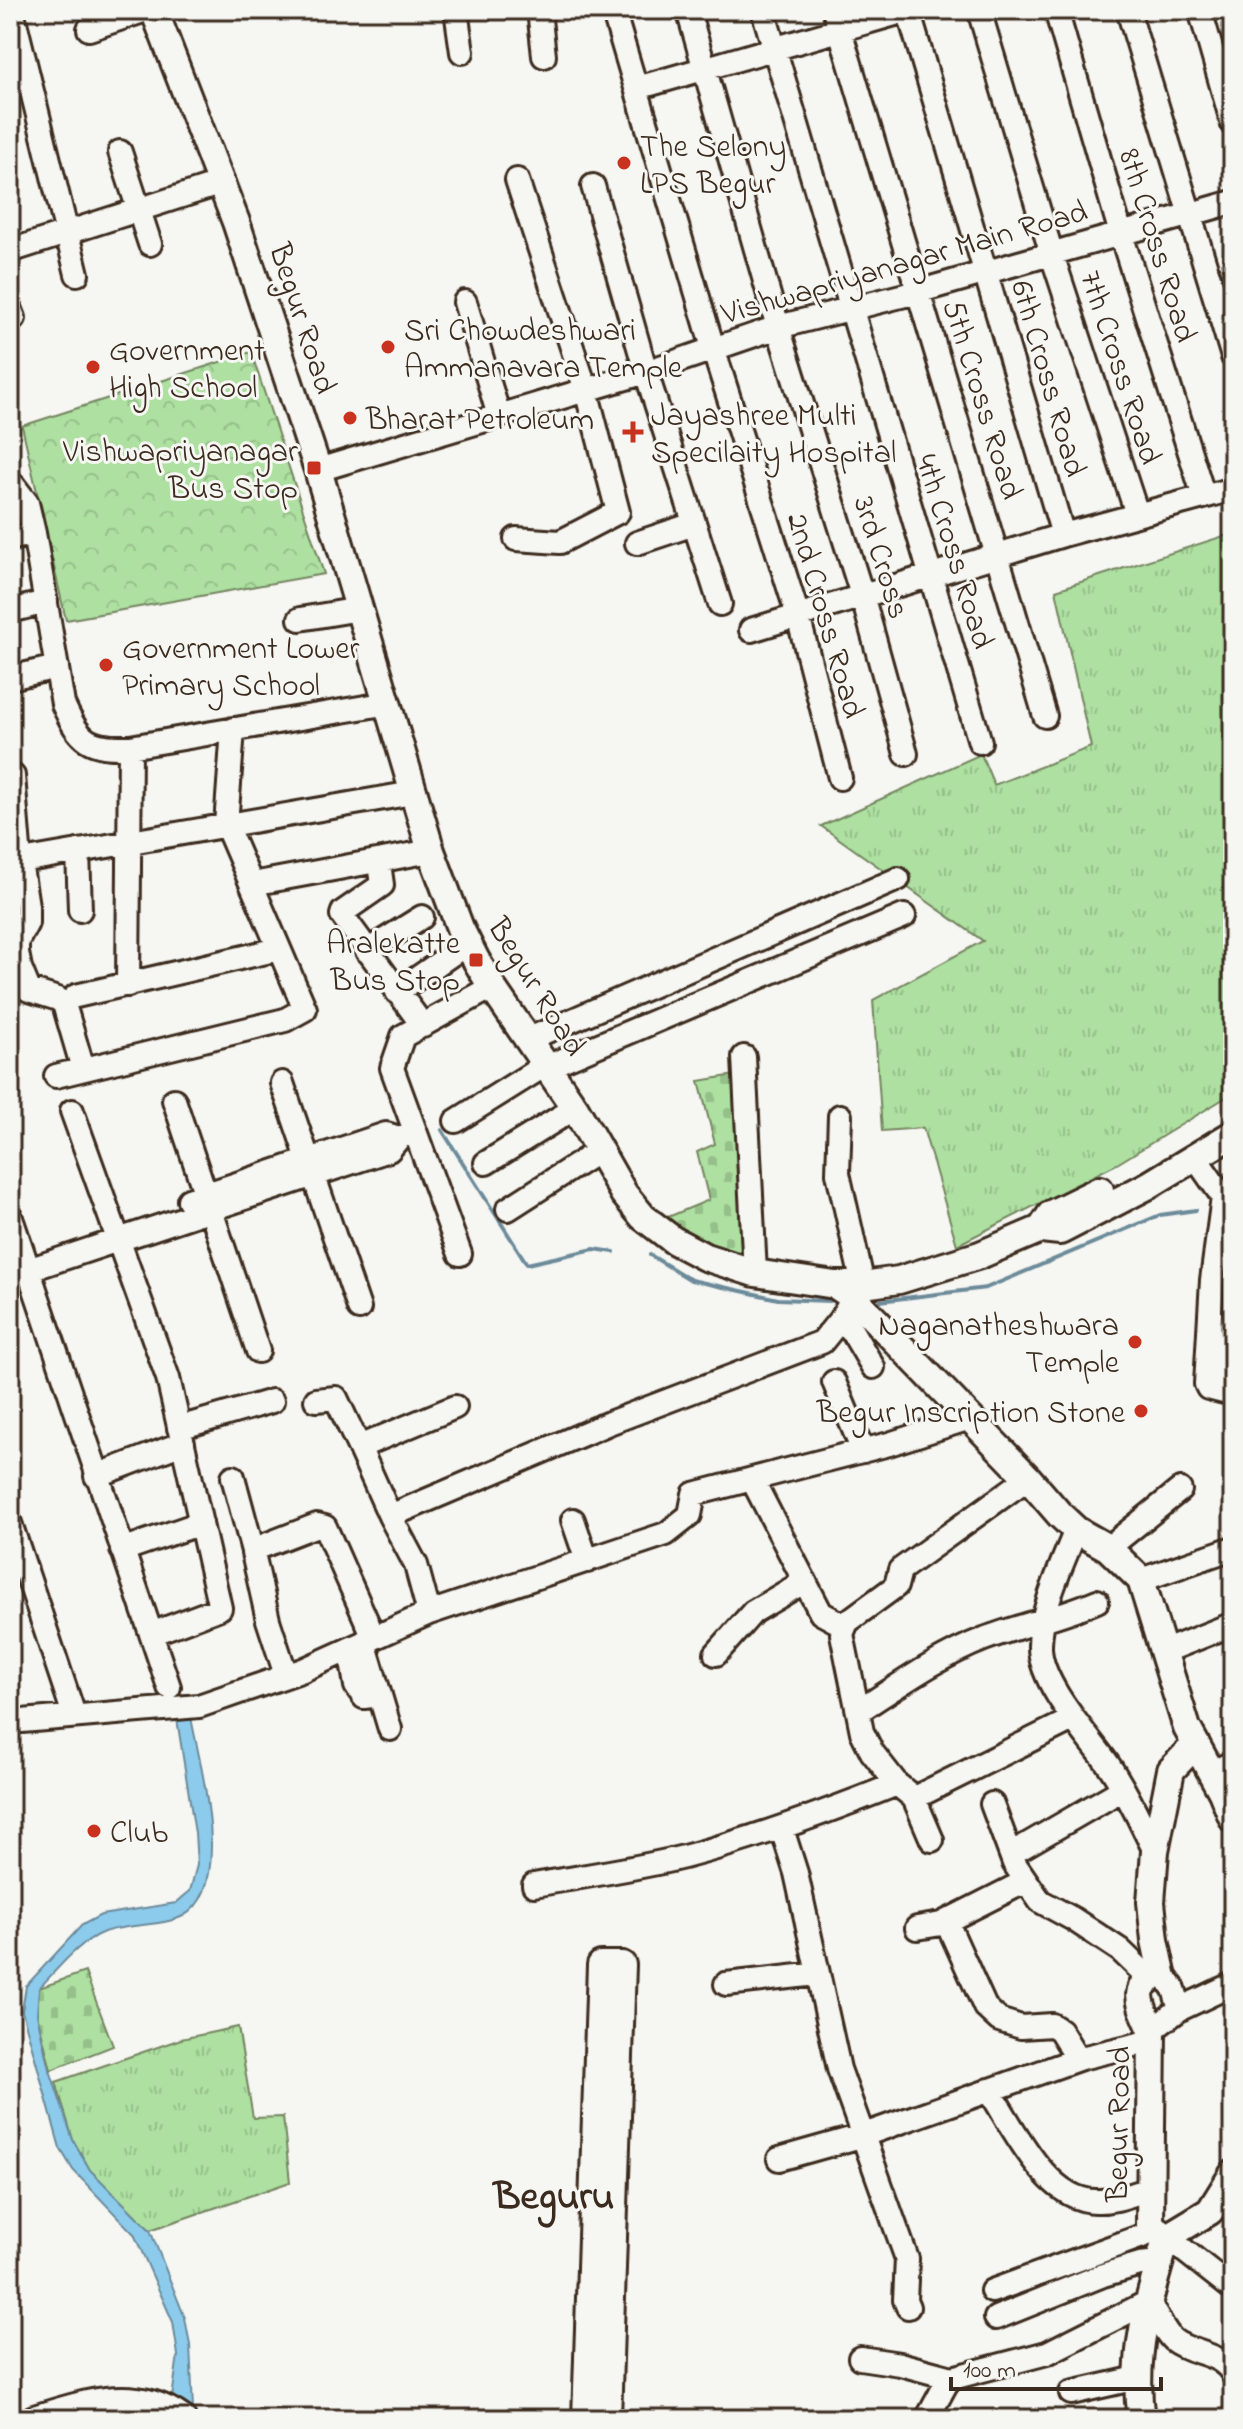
<svg xmlns="http://www.w3.org/2000/svg" width="1243" height="2429" font-family="'Indie Flower',sans-serif">
	<defs>
		<pattern id="grass-tufts" width="24" height="20" patternUnits="userSpaceOnUse" patternTransform="scale(2)"><rect width="24" height="20" fill="#ade0a1"/><path d="M3 7l-1-3M5 7V3M7 7l1-3M15 17l-1-3M17 17v-4M19 17l1-3" fill="none" stroke="#96c08a"/></pattern>
		<pattern id="forest-crowns" width="20" height="18" patternUnits="userSpaceOnUse" patternTransform="scale(2)"><rect width="20" height="18" fill="#ade0a1"/><path d="M2 6a3 3 0 1 1 6 0M12 15a3 3 0 1 1 6 0" fill="none" stroke="#96c08a"/></pattern>
		<pattern id="cemetery-stones" width="16" height="16" patternUnits="userSpaceOnUse" patternTransform="scale(2)"><rect width="16" height="16" fill="#ade0a1"/><path d="M2 7V4a2 2 0 0 1 4 0v3zM10 15v-3a2 2 0 0 1 4 0v3z" fill="#96c08a"/></pattern>
	</defs>
	<rect width="100%" height="100%" fill="#f6f6f2"/>
	<filter id="ink" filterUnits="userSpaceOnUse"><feTurbulence type="fractalNoise" baseFrequency=".0125" numOctaves="2"/><feDisplacementMap in="SourceGraphic" scale="16" xChannelSelector="R" yChannelSelector="G"/><feConvolveMatrix kernelMatrix="1 2 1 2 8 2 1 2 1" color-interpolation-filters="sRGB"/></filter>
	<g filter="url(#ink)">
		<!-- grass -->
		<path fill="url(#grass-tufts)" stroke="#748560" stroke-width="2" d="M1233,533V1093L1117,1164L957,1245L923,1128L882,1131L873,1000L983,941L821,826L981,754L994,785L1091,747L1056,590Z
			M238,2027L253,2118L283,2117L290,2182L150,2230L90,2170L73,2140L56,2082L181,2039Z"/>
		<!-- forest -->
		<path fill="url(#forest-crowns)" stroke="#748560" stroke-width="2" d="M251,352L324,574L66,620L22,426Z"/>
		<!-- cemetery -->
		<path fill="url(#cemetery-stones)" stroke="#748560" stroke-width="2" d="M741,1074L752,1265L714,1251L661,1220L709,1200L697,1152L715,1144L699,1081Z
			M85,1972L113,2046L51,2070L37,2014L39,1988Z"/>
		<!-- water -->
		<path fill="#8ccbec" stroke="#6c8b9a" stroke-width="2" d="M191,1717C199,1763 236,1888 183,1916C164,1926 126,1924 104,1932C78,1942 58,1969 39,1988L37,2014L47,2061L73,2140L90,2170L150,2230L185,2318L190,2345L193,2409L172,2398L178,2355L173,2322L134,2234L73,2170L60,2148L22,2011L26,1986L82,1925L101,1915L176,1903L190,1891L197,1865L195,1833L177,1719Z"/>
		<g fill="none" stroke-linecap="round" stroke-linejoin="round">
			<!-- stream -->
			<path stroke="#6c8b9a" stroke-width="4" d="M442,1130L527,1264L594,1249L614,1252
				M650,1255L691,1280L778,1299L830,1301
				M880,1301L986,1288L1160,1215L1196,1210"/>
			<!-- minor casing -->
			<g stroke="#3b2a1e" stroke-width="28">
				<path id="minor" d="M12,10L77,274
					M456,10L462,52
					M539,10L544,56
					M613,10L713,348L798,616L840,778
					M688,10L778,327L862,595L906,754
					M763,10L980,742
					M834,10L1045,716
					M908,10L1063,535
					M979,10L1052,255L1137,514
					M1056,10L1121,234L1204,497
					M1128,10L1233,357
					M1200,10L1233,125
					M89,29L146,10
					M637,88L909,10
					M120,152L150,244
					M593,186L646,372L720,604
					M10,251L222,183
					M465,302L499,416
					M10,308L14,318
					M318,470L646,372L778,327L917,292L1233,202
					M10,481L27,503L34,533L63,704C80,742 88,748 130,747L389,703
					M10,539L34,533
					M516,539L560,542L618,512L586,390L517,180
					M637,543L694,524
					M10,611L46,602
					M300,619L360,609
					M751,630L1063,535L1233,489
					M10,678L57,667
					M13,776L20,861L27,906V923L17,942V953L20,968L29,990L58,999L64,1004L83,1069
					M78,851L80,910
					M10,863L413,793
					M379,863L382,885L343,912L342,915L423,1026
					M252,884L431,851
					M367,951L422,917
					M128,985L130,747
					M397,992L468,943
					M76,996L279,949
					M529,1039L898,879
					M744,1057L755,1273
					M549,1066L904,916
					M56,1076L285,1020L305,1009L226,825L233,729
					M282,1083L359,1308
					M174,1100L258,1351
					M72,1111L168,1378L220,1608L151,1634
					M840,1116L838,1173L863,1285
					M456,1121L547,1064
					M1195,1157L1223,1197
					M486,1163L575,1108
					M1233,1195L1223,1197L1212,1280L1206,1384L1208,1388L1224,1392L1233,1318
					M189,1200L386,1134L399,1138
					M508,1209L600,1150
					M10,1215L169,1687
					M460,1254L392,1068L403,1036L492,987
					M10,1276L389,1150L399,1138L415,1131
					M843,1316L873,1367
					M834,1382L863,1451
					M316,1400L336,1398L359,1447
					M179,1428L272,1401
					M96,1476L183,1443
					M233,1477L253,1551
					M752,1479L821,1613L845,1626
					M390,1516L359,1447L455,1407
					M573,1520L587,1561
					M10,1523L74,1715
					M1076,1530C1063,1562 1039,1613 1040,1648C1041,1685 1087,1734 1108,1764C1127,1791 1140,1822 1155,1851
					M1108,1548L1180,1490
					M122,1550L201,1523
					M1141,1580L1233,1548
					M429,1613L666,1534L690,1515L694,1494L889,1444L970,1418
					M364,1642L390,1729
					M350,1649L356,1686L364,1697L380,1695
					M1163,1652L1233,1624
					M716,1654L753,1612L805,1581
					M286,1675L268,1620L253,1553L255,1549L317,1525L325,1527L374,1638
					M859,1711C899,1685 940,1656 984,1639C1021,1625 1060,1617 1097,1601
					M10,1722L199,1706L303,1670L429,1613L416,1565L390,1516L609,1423L822,1342L843,1316L853,1297
					M1211,1774L1233,1762
					M897,1784L872,1752L862,1732L842,1634L847,1622L896,1586L900,1570L1028,1478
					M914,1798L932,1840
					M992,1804L1014,1863L1040,1901L1073,1919L1120,1950L1149,1978
					M782,1829L796,1873L839,2069L907,2259L905,2300L908,2307
					M1011,1854L1123,1789
					M534,1885C584,1876 635,1869 684,1857C757,1838 827,1812 897,1784L914,1798L1073,1719
					M941,1924L1026,1881
					M917,1928L941,1924L949,1927L985,2007L999,2020L1021,2027L1052,2025L1060,2030L1074,2053L1081,2058L1152,2041
					M1162,1973L1174,1989L1180,2009
					M726,1984L817,1974
					M1152,2030L1180,2009L1233,1984
					M989,2090C1013,2126 1046,2201 1096,2201C1114,2202 1133,2194 1150,2189
					M779,2159L861,2136L1081,2058
					M1167,2237L1233,2289
					M992,2291L1156,2231
					M996,2318L1103,2275L1140,2264L1159,2262
					M860,2358L900,2364L952,2378
					M1071,2393L1137,2378
					M927,2419L946,2384L952,2378L1047,2353L1148,2302C1155,2312 1164,2332 1173,2340C1192,2355 1220,2351 1233,2374"/>
			</g>
			<!-- major casing -->
			<g stroke="#3b2a1e" stroke-width="32">
				<path id="major" d="M154,10L236,222L318,470L431,851L460,928L476,960L492,987L575,1108L624,1194L643,1217L673,1240L705,1257L755,1273L835,1285L853,1297L1028,1478L1060,1515L1076,1530L1108,1548L1141,1580L1187,1728L1222,1792L1233,1819
					M1041,1229L1051,1214L1100,1190
					M835,1285H863L899,1280L980,1255L1041,1229L1060,1231L1149,1185L1233,1134
					M1167,2237L1150,2225L1152,2030C1141,2004 1128,1986 1162,1973L1155,1940L1151,1902L1155,1851L1171,1770L1196,1744
					M1167,2237L1210,2211L1233,2174
					M34,2419C84,2404 135,2385 182,2419
					M111,2419H138
					M586,2419L601,1965H622L607,2419
					M1141,2419C1131,2356 1149,2297 1167,2237"/>
			</g>
			<!-- minor -->
			<use href="#minor" stroke="#f6f6f2" stroke-width="22"/>
			<!-- major -->
			<use href="#major" stroke="#f6f6f2" stroke-width="26"/>
		</g>
	</g>
	<!-- markers -->
	<g fill="#c8321e" stroke="#f6f6f2" stroke-width="3">
		<circle cx="624" cy="163" r="8"/>
		<circle cx="388" cy="347" r="8"/>
		<circle cx="93" cy="367" r="8"/>
		<circle cx="350" cy="418" r="8"/>
		<path d="M629 420h8v8h8v8h-8v8h-8v-8h-8v-8h8z"/>
		<rect x="306" y="460" width="16" height="16" rx="4"/>
		<circle cx="106" cy="665" r="8"/>
		<rect x="468" y="952" width="16" height="16" rx="4"/>
		<circle cx="1135" cy="1342" r="8"/>
		<circle cx="1141" cy="1411" r="8"/>
		<circle cx="94" cy="1831" r="8"/>
	</g>
	<g text-anchor="middle" stroke-width="6" stroke-linejoin="round" paint-order="stroke">
		<!-- poi labels -->
		<g font-size="32" fill="#3b2a1e" stroke="#f6f6f2" text-anchor="start">
			<text x="640" y="156">The Selony<tspan x="640" dy="37">LPS Begur</tspan></text>
			<text x="404" y="340">Sri Chowdeshwari<tspan x="404" dy="37">Ammanavara Temple</tspan></text>
			<text x="109" y="360">Government<tspan x="109" dy="37">High School</tspan></text>
			<text x="651" y="425">Jayashree Multi<tspan x="651" dy="37">Specilaity Hospital</tspan></text>
			<text x="366" y="429">Bharat Petroleum</text>
			<text x="298" y="461" text-anchor="end">Vishwapriyanagar<tspan x="298" dy="37">Bus Stop</tspan></text>
			<text x="122" y="658">Government Lower<tspan x="122" dy="37">Primary School</tspan></text>
			<text x="460" y="953" text-anchor="end">Aralekatte<tspan x="460" dy="37">Bus Stop</tspan></text>
			<text x="1119" y="1335" text-anchor="end">Naganatheshwara<tspan x="1119" dy="37">Temple</tspan></text>
			<text x="1125" y="1422" text-anchor="end">Begur Inscription Stone</text>
			<text x="110" y="1842">Club</text>
		</g>
		<!-- street labels -->
		<g font-size="32" fill="#3b2a1e" stroke="#f6f6f2">
			<text transform="translate(1159 245) rotate(73)" y="11">8th Cross Road</text>
			<text transform="translate(904 261) rotate(-16)" y="11">Vishwapriyanagar Main Road</text>
			<text transform="translate(304 318) rotate(72)" y="11">Begur Road</text>
			<text transform="translate(1122 367) rotate(72)" y="11">7th Cross Road</text>
			<text transform="translate(1050 378) rotate(74)" y="11">6th Cross Road</text>
			<text transform="translate(984 399) rotate(73)" y="11">5th Cross Road</text>
			<text transform="translate(956 551) rotate(73)" y="11">4th Cross Road</text>
			<text transform="translate(883 557) rotate(73)" y="11">3rd Cross</text>
			<text transform="translate(827 615) rotate(74)" y="11">2nd Cross Road</text>
			<text transform="translate(538 986) rotate(58)" y="11">Begur Road</text>
			<text transform="translate(1117 2124) rotate(-89)" y="11">Begur Road</text>
		</g>
		<!-- district labels -->
		<g font-size="40" font-weight="bold" fill="#3b2a1e" stroke="#f6f6f2">
			<text x="554" y="2208">Beguru</text>
		</g>
	</g>
	<!-- margin -->
	<rect width="1243" height="2429" fill="none" stroke="#f6f6f2" stroke-width="40"/>
	<rect x="20" y="20" width="1203" height="2389" fill="none" stroke="#3b2a1e" stroke-width="3" filter="url(#ink)"/>
	<!-- scale -->
	<path d="M951 2377v12h210v-12" fill="none" stroke="#3b2a1e" stroke-width="4"/>
	<text x="963" y="2377" font-size="24" fill="#3b2a1e" stroke="#f6f6f2" stroke-width="6" paint-order="stroke">100 m</text>
</svg>
